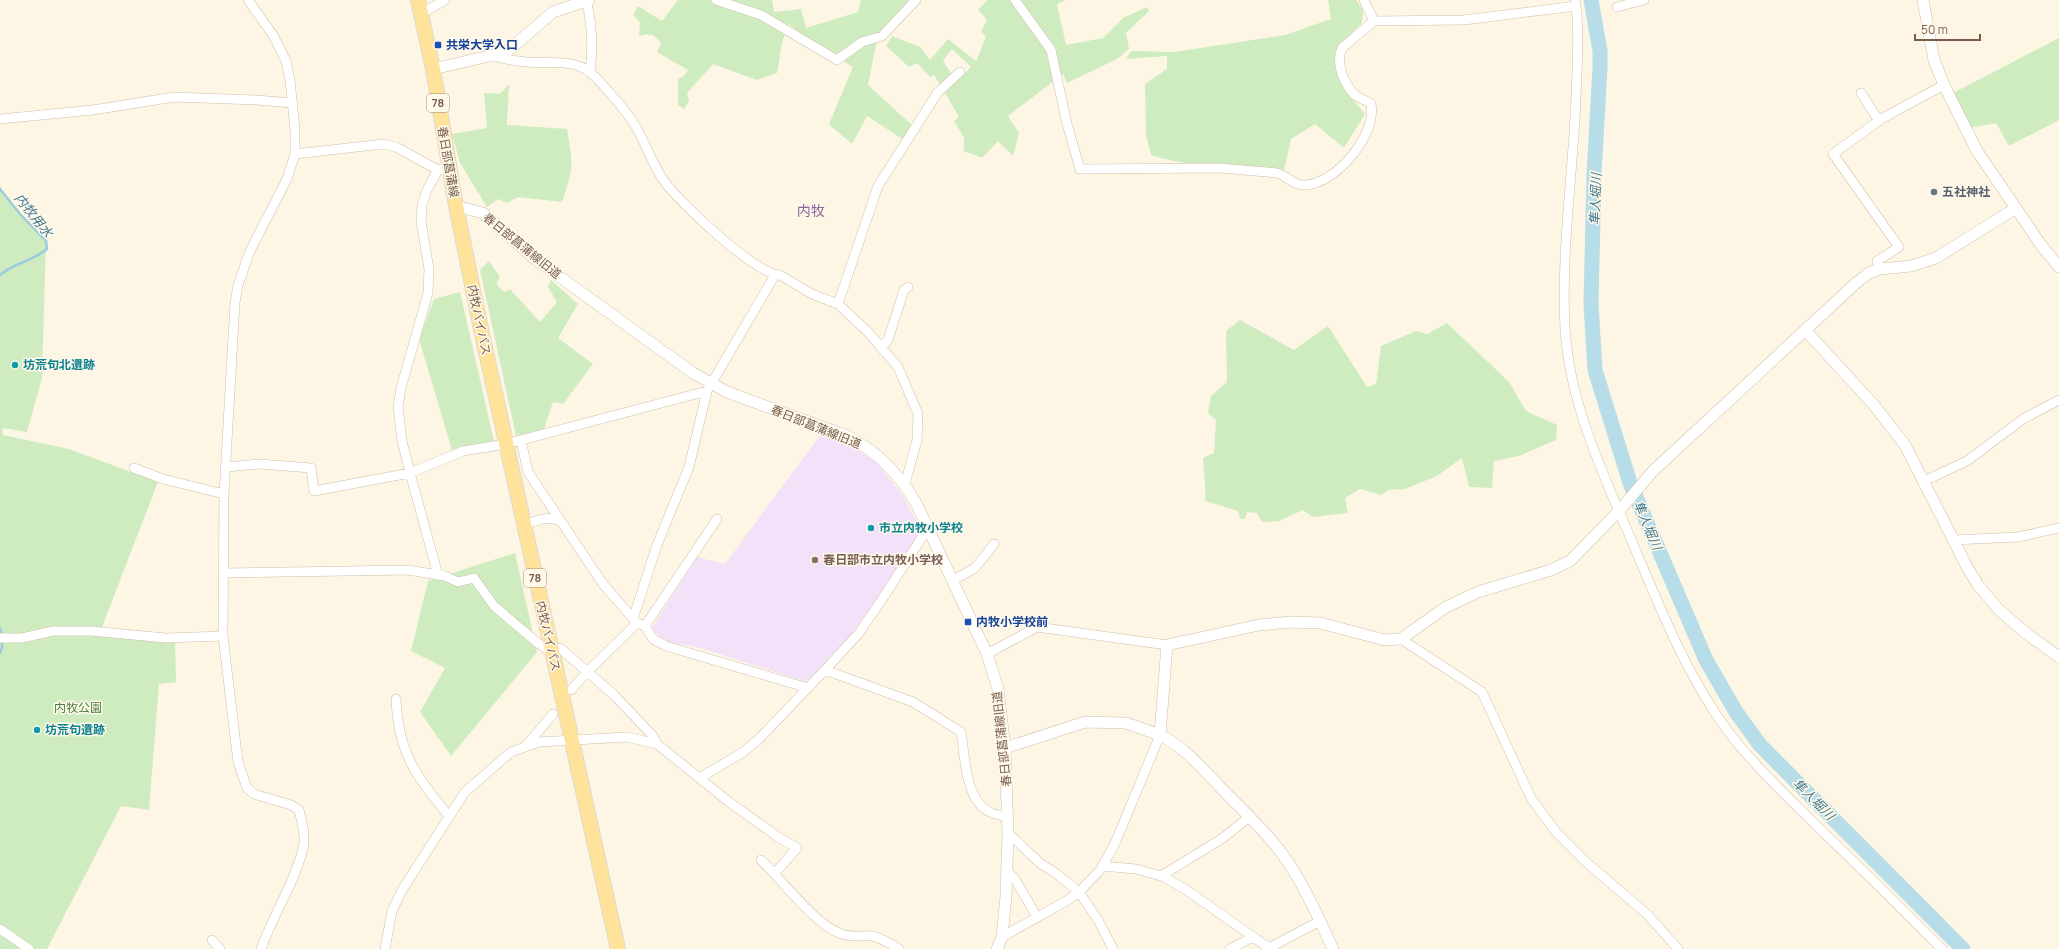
<svg xmlns="http://www.w3.org/2000/svg" width="2059" height="949" font-family="Manrope,'Noto Sans JP',sans-serif">
	<rect width="100%" height="100%" fill="#fef6e4"/>
	<!-- education -->
	<path fill="#f3e1fa" d="M821,434L859,451L877,463L903,496L921,530L874,603L848,638L808,680L803,681L701,648L669,642L659,636L652,628L697,557L725,564Z"/>
	<!-- green -->
	<path fill="#cfecc1" d="M678,0H772L774,12L801,9L806,28L858,12L861,0H912L878,34L868,85L913,126L904,140L867,116L852,144L829,124L853,67L805,38L789,24L782,42L777,73L757,80L713,64L687,93L689,101L684,109L678,105V79L683,77L688,70L657,52L661,44C655,34 651,33 639,36L640,22L633,15L638,6L662,21Z
		M987,0H1066L1057,4L1066,45L1103,38L1123,18L1147,7L1149,11L1126,33L1129,49L1117,59L1067,83L1063,74L1008,116L1019,133L1013,156L998,141L982,158L964,151V138L954,121L959,117L945,93L971,67L952,49L943,61L952,75L941,86L934,75L930,77L917,63L909,67L886,46L892,36L920,47L930,60L948,39L976,61L986,37L981,31L987,20L978,10Z
		M1328,0H1356L1363,10L1362,23L1338,46L1346,91L1365,114L1344,148L1315,124L1291,139L1284,170C1240,165 1194,169 1151,155L1146,136L1145,84L1167,69V56L1126,59L1131,51L1174,52L1285,35L1331,19Z
		M2059,38V120L2009,146L1996,123L1969,128L1953,93Z
		M509,84L507,125L567,129C573,163 574,168 562,202L518,197L507,203L498,199L487,207L460,163L452,134L487,128L484,93L500,94Z
		M0,185L3,193L46,241L42,378L27,432L3,428V435L69,449L158,482L100,632L175,637L176,682L159,684L149,810L121,806L47,949H0Z
		M489,261L500,277L496,284L504,292L510,289L540,322L557,302L548,287L551,280L578,304L558,338L593,364L563,404L553,402L544,429L516,436L480,270Z
		M460,292L494,441L452,450L419,339L434,299Z
		M1240,320L1294,350L1328,326L1367,387L1376,384L1381,346L1416,331L1427,334L1447,323L1509,382L1526,411L1557,425L1556,440L1519,456L1494,461L1492,488L1469,487L1462,458L1437,476L1405,489L1389,490L1381,495L1360,489L1345,498L1348,513L1313,517L1303,510L1279,521L1262,522L1257,513L1247,512L1245,519H1240L1238,511L1205,501C1206,486 1204,473 1203,458L1214,453L1216,420L1208,413L1211,396L1227,382L1226,331Z
		M515,553L537,652L451,756L420,712L445,668L411,651L428,581Z"/>
	<g fill="none" stroke-linecap="round" stroke-linejoin="round">
		<!-- stream -->
		<path stroke="#9dccdb" stroke-width="2.5" d="M0,189L20,214L46,241L47,249C33,261 14,263 0,275
			M0,628L2,635
			M0,653L2,647V640"/>
		<!-- river -->
		<path stroke="#b7dde9" stroke-width="15" d="M1591,0L1600,51V67L1594,174L1591,304L1595,370L1630,483L1706,660L1736,712L1760,745L1963,949"/>
		<!-- minor casing -->
		<g stroke="#d0beaa" stroke-width="10">
			<path id="minor" d="M248,0L273,35L286,61L290,80L295,130V154L287,179L250,251L238,285L235,303L224,494L223,636L238,762L247,788L254,794L291,805L299,810C302,822 306,836 303,849C294,884 273,915 261,949
				M586,0C593,25 593,47 590,72
				M716,0L761,15L837,60L862,42L882,36L916,0
				M1015,0L1051,50L1067,124L1080,169L1220,168L1277,173C1288,176 1293,186 1305,185C1336,184 1377,135 1371,104C1367,100 1360,99 1355,95C1344,84 1335,63 1342,48L1374,21L1464,20L1576,6
				M1364,0L1374,21
				M1575,0C1580,26 1577,70 1576,97C1573,174 1561,251 1565,328C1569,397 1597,460 1624,523C1655,594 1681,667 1727,730C1755,767 1790,799 1823,832C1863,870 1903,910 1942,949
				M1617,7L1644,0
				M422,13L445,0
				M494,56C504,59 515,61 526,62C547,64 573,58 591,73C602,83 629,114 636,127C646,144 652,164 664,181C679,202 755,274 780,275L812,294L838,304L868,332L898,367L918,414L917,440L905,484
				M1861,93L1879,121
				M0,119L93,110L174,97L256,100L293,103
				M295,154L383,144L396,147L438,170L444,169
				M1880,269L1877,261L1899,247L1833,154L1881,119L1944,85
				M838,304L878,186L938,92L960,72
				M881,347L888,340L904,290L908,287
				M521,440L528,472L603,584L637,623L645,626L653,639L666,646L808,688
				M226,467L259,464L311,468L314,491L410,473L463,451L506,444L707,391
				M134,468L163,479L224,494
				M1924,481L1967,461L2023,419L2059,400
				M524,525C536,521 548,515 560,521
				M1953,540L2018,537L2059,528
				M223,573L408,570L445,576L458,582L474,578L494,606L539,644L551,652
				M438,575L410,473L402,441L398,407L401,388L428,293L429,269L421,221L422,205L427,190L438,170
				M953,580L975,568L994,544
				M633,619L657,545L689,467L707,391L775,275
				M645,626L717,519
				M0,638H22L53,631H91L166,638L223,636
				M1401,639L1482,692L1531,798L1556,832L1586,862L1648,915L1678,949
				M560,648L614,695L653,736L657,744
				M987,654L1037,627L1167,645
				M825,670L913,702L961,732C965,756 965,801 990,812C995,815 1002,815 1008,817
				M571,690L587,672L637,623
				M396,699C398,752 416,777 449,816
				M526,746L553,714
				M701,777L742,753L759,739L825,670L859,633L881,601L928,528
				M1008,833L1041,864L1057,874L1079,892L1098,920L1113,949
				M761,860C781,879 814,923 839,933C850,938 860,935 872,936C882,938 891,944 899,949
				M1102,866L1136,869L1164,877L1185,889L1269,948L1320,921
				M1008,872L1015,879L1037,917
				M1161,876L1223,838L1249,817
				M0,929L29,949
				M1002,937L1068,900L1079,892L1101,869L1116,841L1160,735
				M212,940L220,949
				M385,949L392,911L402,890L465,792L511,752L539,742L627,737L657,744L729,802L778,837L797,848L775,873
				M1230,949L1253,937"/>
		</g>
		<!-- tertiary casing -->
		<g stroke="#d0beaa" stroke-width="12">
			<path id="tertiary" d="M1923,0L1934,60L1944,85L1977,151L2041,245L2059,267
				M433,69L502,53L509,50L553,12L589,0
				M456,206L483,213L535,259L693,373L727,392L847,436C878,452 898,473 916,503L987,654L998,689L1005,748L1008,833L1006,896L1002,937L997,949
				M1805,330L1873,404L1905,445L1967,567L1978,585L1999,610L2027,634L2059,657
				M1160,735C1184,747 1201,767 1219,786C1241,809 1265,830 1283,855C1304,884 1318,917 1333,949
				M1005,748L1085,722L1126,723L1160,735L1167,645L1259,625L1290,622L1320,623L1385,640L1401,639L1446,607L1478,592L1551,570L1570,561L1619,511L1653,471L1856,283L1869,273L1880,269L1911,266L1936,258L2016,208"/>
		</g>
		<!-- primary casing -->
		<g stroke="#dfd8d3" stroke-width="16">
			<path id="primary" d="M418,0L433,69L456,206L482,334L618,949"/>
		</g>
		<!-- minor -->
		<use href="#minor" stroke="#fff" stroke-width="9"/>
		<!-- tertiary -->
		<use href="#tertiary" stroke="#fff" stroke-width="11"/>
		<!-- primary -->
		<use href="#primary" stroke="#ffe39a" stroke-width="14"/>
	</g>
	<!-- markers -->
	<g fill="#1a4fb4" stroke="#fff9ec" stroke-width="1.5">
		<rect x="434" y="41" width="8" height="8" rx="2"/>
		<rect x="964" y="618" width="8" height="8" rx="2"/>
	</g>
	<circle fill="#6b7280" stroke="#fff9ec" stroke-width="1.5" cx="1934" cy="192" r="4"/>
	<g fill="#0f9aa8" stroke="#fff9ec" stroke-width="1.5">
		<circle cx="15" cy="365" r="4"/>
		<circle cx="871" cy="528" r="4"/>
		<circle cx="37" cy="730" r="4"/>
	</g>
	<circle fill="#8d6e63" stroke="#fff9ec" stroke-width="1.5" cx="815" cy="560" r="4"/>
	<g text-anchor="middle" stroke-width="3" stroke-linejoin="round" paint-order="stroke">
		<!-- shield labels -->
		<g fill="#fff9ec" stroke="#a08c79" stroke-width="1">
			<rect x="427" y="94" width="22" height="18" rx="3"/>
			<rect x="524" y="569" width="22" height="18" rx="3"/>
		</g>
		<g font-size="11" font-weight="bold" fill="#785d48">
			<text x="438" y="107">78</text>
			<text x="535" y="582">78</text>
		</g>
		<!-- transit labels -->
		<g font-size="12" font-weight="bold" fill="#164399" stroke="#fff9ec" text-anchor="start">
			<text x="446" y="49">共栄大学入口</text>
			<text x="976" y="626">内牧小学校前</text>
		</g>
		<!-- street labels -->
		<g font-size="12" fill="#785d48" stroke="#fff9ec">
			<text transform="translate(448 162) rotate(80)" y="4">春日部菖蒲線</text>
			<text transform="translate(522 246) rotate(39)" y="4">春日部菖蒲線旧道</text>
			<text transform="translate(479 320) rotate(78)" y="4">内牧バイパス</text>
			<text transform="translate(816 427) rotate(22)" y="4">春日部菖蒲線旧道</text>
			<text transform="translate(548 636) rotate(77)" y="4">内牧バイパス</text>
			<text transform="translate(1002 739) rotate(-96)" y="4">春日部菖蒲線旧道</text>
		</g>
		<!-- worship labels -->
		<g font-size="12" font-weight="bold" fill="#5b616d" stroke="#fff9ec" text-anchor="start">
			<text x="1942" y="196">五社神社</text>
		</g>
		<!-- culture labels -->
		<g font-size="12" font-weight="bold" fill="#0d838f" stroke="#fff9ec" text-anchor="start">
			<text x="23" y="369">坊荒句北遺跡</text>
			<text x="879" y="532">市立内牧小学校</text>
			<text x="45" y="734">坊荒句遺跡</text>
		</g>
		<!-- education labels -->
		<g font-size="12" font-weight="bold" fill="#785e54" stroke="#fff9ec" text-anchor="start">
			<text x="823" y="564">春日部市立内牧小学校</text>
		</g>
		<!-- park labels -->
		<g font-size="12" fill="#4c7f3f" stroke="#fff9ec">
			<text x="78" y="712">内牧公園</text>
		</g>
		<!-- water labels -->
		<g font-size="13" font-style="italic" fill="#40798d" stroke="#fff9ec">
			<text transform="translate(1595 199) rotate(-88)" y="5">隼人堀川</text>
			<text transform="translate(34 215) rotate(51)" y="5">内牧用水</text>
			<text transform="translate(1648 525) rotate(67)" y="5">隼人堀川</text>
			<text transform="translate(1814 799) rotate(45)" y="5">隼人堀川</text>
		</g>
		<!-- quarter labels -->
		<g font-size="14" fill="#8e639c" stroke="#fff9ec">
			<text x="811" y="216">内牧</text>
		</g>
	</g>
	<!-- scale -->
	<path d="M1915 34v6h65v-6" fill="none" stroke="#785d48" stroke-width="2"/>
	<text x="1921" y="34" font-size="12" fill="#785d48" stroke="#fff9ec" stroke-width="3" paint-order="stroke">50 m</text>
</svg>
